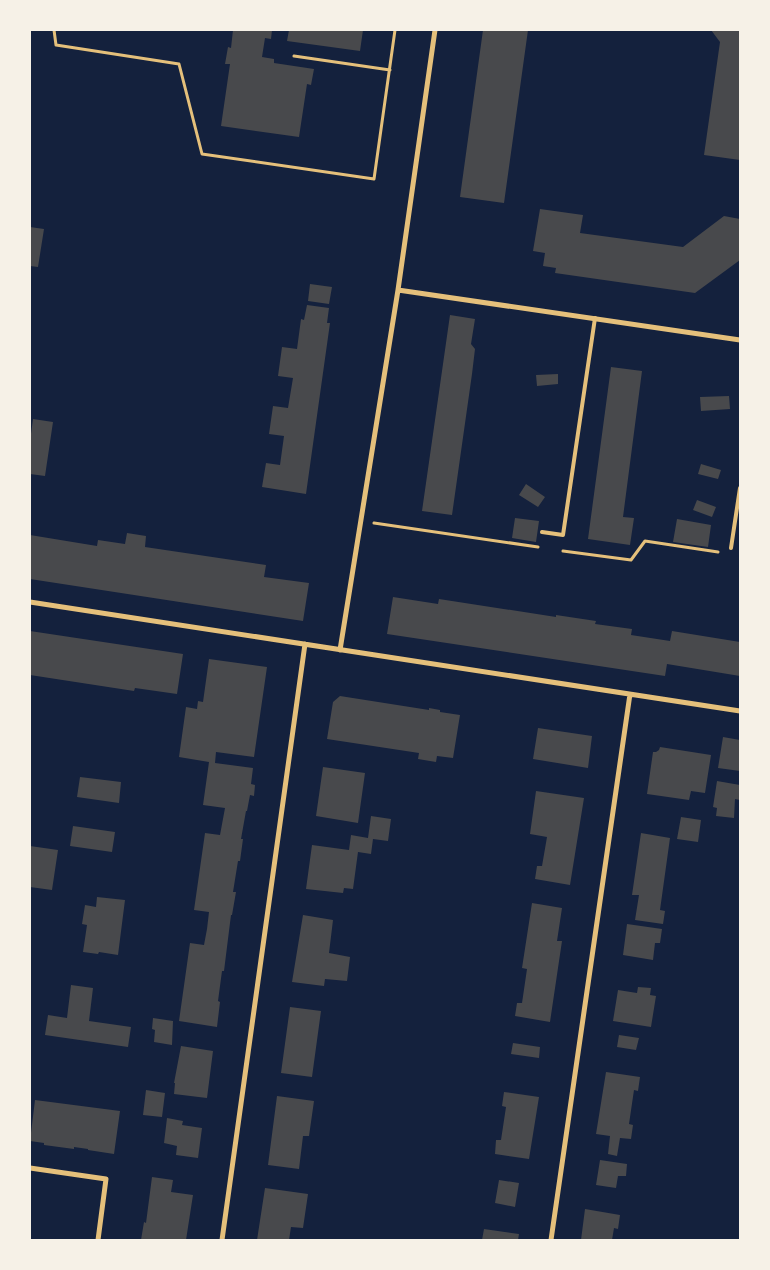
<svg xmlns="http://www.w3.org/2000/svg" width="770" height="1270" font-family="'IBM Plex Sans',sans-serif">
	<rect width="100%" height="100%" fill="#14213d"/>
	<!-- building -->
	<path fill="#48494c" d="M233,30H272L271,39L265,38L262,57L274,59V63L314,69L311,85L307,84L299,137L221,126L230,64H225L228,47L231,48Z
		M289,30H363L360,51L287,41Z
		M483,30H528L504,203L460,197Z
		M711,30H740V160L704,155L720,42Z
		M540,209L583,215L580,233L683,247L724,216L740,219V260L695,293L555,273L556,268L543,266L545,253L533,251Z
		M30,227L44,229L38,267L30,266Z
		M310,284L332,287L329,304L308,301Z
		M307,305L329,308L327,323H330L306,494L262,487L266,463L280,465L284,436L269,434L273,406L288,408L293,378L278,376L282,347L297,349L301,319L304,320Z
		M450,315L475,319L471,344L475,349L472,374L452,515L422,511Z
		M611,367L642,371L623,517L634,518L630,545L588,539Z
		M558,374V384L537,386L536,375Z
		M729,396L730,409L701,411L700,397Z
		M33,419L53,422L45,476L30,474V441Z
		M701,464L721,470L718,479L698,474Z
		M526,484L545,497L538,507L519,495Z
		M697,500L716,507L712,517L693,510Z
		M515,518L539,521L536,542L512,538Z
		M677,519L711,525L708,547L673,542Z
		M127,533L146,536L145,547L266,565L264,577L309,583L303,621L30,579V535L97,546L98,540L125,544Z
		M393,597L438,604L439,599L556,617V615L596,621L595,624L632,629L631,635L670,641L672,631L740,642V676L667,664L665,676L387,634Z
		M30,631L183,654L177,694L135,688L134,691L30,675Z
		M209,659L267,667L254,757L216,752L215,763L253,768L251,784L255,785L254,796L250,795L247,811H246L241,839H243L240,861H238L233,892H236L232,915H231L224,971H222L218,1001L220,1002L217,1027L179,1021L190,943L204,945L207,929L209,912L194,910L205,833L220,835L225,808L203,805L209,762L179,757L186,707L197,709L198,701L203,702Z
		M340,696L429,710V708L440,710V712L460,715L453,758L437,756L436,762L418,759L419,753L327,739L333,702Z
		M538,728L592,736L588,768L533,759Z
		M723,737L740,740V771L718,768Z
		M660,747L711,755L705,793L691,791L689,800L647,794L653,752H656L659,750Z
		M323,767L365,773L358,823L316,816Z
		M80,777L121,782L119,803L77,797Z
		M717,781L740,785V800L735,799L734,818L716,816L717,808L713,807Z
		M536,791L584,798L570,885L535,879L537,866H542L547,837L530,834Z
		M371,816L391,819L388,841L373,839L371,854L358,852L353,889L344,888L343,893L306,889L312,845L349,850L351,835L368,838Z
		M681,817L701,820L698,842L677,839Z
		M73,826L115,832L112,852L70,846Z
		M641,833L670,838L660,910L665,911L663,924L635,920L639,895H632Z
		M30,846L58,850L52,890L30,887Z
		M97,897L125,900L118,955L99,952L98,954L83,952L87,925L82,924L85,905L96,907Z
		M532,903L562,908L557,941H562L550,1022L515,1016L517,1003H522L527,969L522,968Z
		M303,915L333,920L329,953L350,957L347,981L325,979L324,986L292,982Z
		M627,924L662,929L660,943H655L653,960L623,955Z
		M71,985L93,988L89,1021L131,1027L128,1047L45,1035L48,1015L67,1018Z
		M638,987L651,988L650,995L656,996L651,1027L613,1021L618,990L637,993Z
		M290,1007L321,1011L312,1077L281,1073Z
		M153,1018L173,1021L172,1045L154,1042L155,1030L152,1029Z
		M619,1035L639,1038L636,1050L617,1047Z
		M513,1043L540,1047L539,1058L511,1054Z
		M181,1046L213,1051L207,1098L174,1094L175,1083H174Z
		M606,1072L640,1077L638,1091L634,1090L629,1124L633,1125L631,1139L620,1138L617,1156L608,1154L610,1136L596,1134Z
		M146,1090L165,1093L162,1117L143,1115Z
		M504,1092L539,1097L529,1159L495,1154L496,1140H501L506,1107L502,1106Z
		M277,1096L314,1101L309,1136H303L299,1169L268,1165Z
		M35,1100L120,1111L114,1154L88,1150V1149L74,1147V1149L44,1145V1143L30,1141Z
		M167,1118L183,1121L182,1125L202,1128L198,1158L176,1155L177,1146L164,1143Z
		M600,1160L627,1164L626,1176H618L616,1188L596,1185Z
		M152,1177L173,1180L171,1192L193,1195L186,1240H141L144,1222L146,1223Z
		M499,1180L519,1183L515,1207L495,1203Z
		M265,1188L308,1194L303,1228L291,1227L289,1240H257Z
		M585,1209L620,1215L618,1229L614,1228L612,1240H581Z
		M484,1229L519,1234L518,1240H482Z"/>
	<g fill="none" stroke-linecap="round" stroke-linejoin="round">
		<!-- path -->
		<path stroke="#e5c07b" stroke-width="3" d="M54,30L56,45L179,64L202,154L374,179L395,30
			M294,56L390,70
			M374,523L538,547
			M563,551L631,560L645,541L718,552"/>
		<!-- service -->
		<path stroke="#e5c07b" stroke-width="4" d="M542,532L563,535L595,318
			M731,548L740,488"/>
		<!-- minor -->
		<path stroke="#e5c07b" stroke-width="5" d="M398,290L740,340
			M30,602L740,711
			M340,650L398,290L435,30
			M30,1168L106,1179L98,1240
			M222,1240L305,644
			M551,1240L630,694"/>
	</g>
	<!-- border -->
	<rect width="770" height="1270" fill="none" stroke="#f6f1e7" stroke-width="62"/>
</svg>
